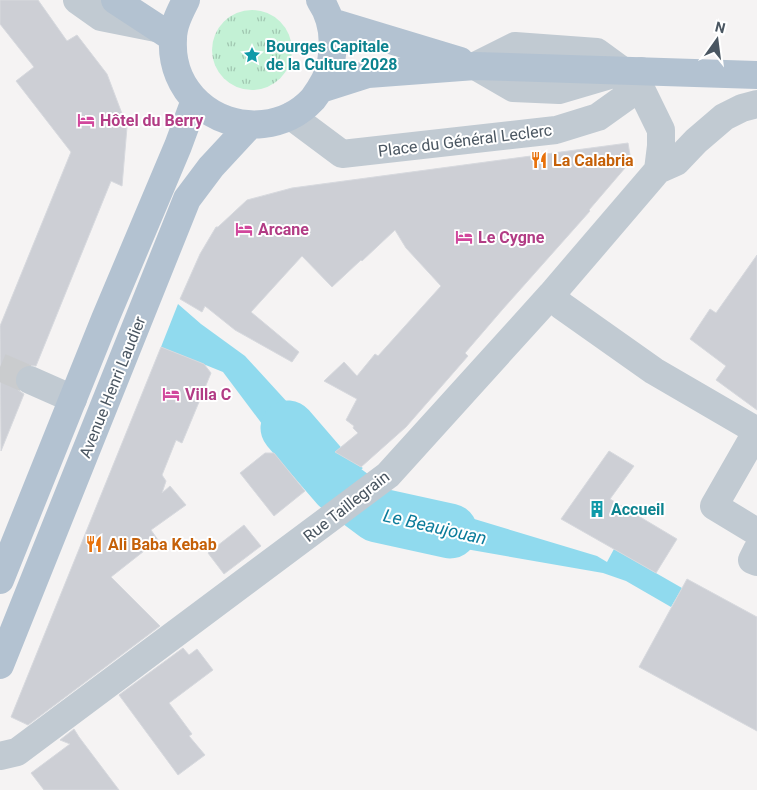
<svg xmlns="http://www.w3.org/2000/svg" width="757" height="790" font-family="Roboto,sans-serif">
	<defs>
		<pattern id="grass-tufts" width="24" height="20" patternUnits="userSpaceOnUse" patternTransform="scale(1.25)"><rect width="24" height="20" fill="#c3f1d5"/><path d="M3 7l-1-3M5 7V3M7 7l1-3M15 17l-1-3M17 17v-4M19 17l1-3" fill="none" stroke="#a0c6b0"/></pattern>
	</defs>
	<rect width="100%" height="100%" fill="#f5f3f3"/>
	<!-- grass -->
	<path fill="url(#grass-tufts)" d="M212 50a40 40 0 1 1 80 0a40 40 0 1 1-80 0Z"/>
	<!-- water -->
	<path fill="#90daee" d="M178,304L201,324L245,356L331,450L363,468L320,501L223,372L161,347Z
		M398,496L597,556L607,562L614,549L682,588L671,607L626,581L603,573L357,530Z"/>
	<g fill="none" stroke-linecap="round" stroke-linejoin="round">
		<!-- river -->
		<path stroke="#90daee" stroke-width="55" d="M288,428L338,486L377,515L450,531"/>
	</g>
	<!-- building -->
	<path fill="#cdcfd5" stroke="#d7d9de" d="M0,0H38L67,41L77,35L107,74L127,127L122,186L111,181L36,366L28,365L20,368L16,373L15,382L18,390L24,394L1,451L0,326L71,152L16,81L34,67L0,24Z
		M628,143L631,161L589,210L590,211L502,310L465,353L468,356L406,427L361,467L335,452L358,433L353,428L354,426L346,420L357,399L324,381L344,362L357,376L375,354L378,356L441,286L406,248L395,230L362,261L361,260L332,287L302,256L251,312L299,352L292,362L235,330L205,306L202,312L180,299L200,254L216,227H218L247,200L292,188Z
		M757,255V410L716,380L726,366L690,339L710,309L716,313Z
		M161,347L204,364L211,373L182,443L176,440L162,475L166,481L162,493L170,486L186,505L151,530L158,540L111,577L160,626L28,725L11,717Z
		M609,451L634,466L610,499L677,539L656,573L561,519Z
		M265,453H274L305,491L274,516L240,473Z
		M244,525L261,546L224,574L208,553Z
		M687,579L757,617V731L639,667Z
		M183,648L189,655L197,649L213,670L169,703L192,734L189,736L205,755L178,775L119,695Z
		M74,729L79,737L119,790H44L31,773L70,744L60,740Z"/>
	<g fill="none" stroke-linecap="round" stroke-linejoin="round">
		<!-- minor-tunnel -->
		<path stroke="#caccce" stroke-width="28" stroke-dasharray="28 14" stroke-linecap="butt" d="M0,367L30,380"/>
		<!-- minor -->
		<path stroke="#c1cad2" stroke-width="28" d="M77,0L101,17L156,28
			M475,66L515,46L597,52L623,71
			M475,66L513,88L559,90L620,72
			M641,71L640,87L661,130V146L658,170
			M291,116L342,154L556,130L598,117L640,87
			M551,295L562,306L654,371L757,431
			M30,380L73,399
			M757,431L714,506L757,532
			M757,550L752,560L757,562
			M0,756L17,752L388,475L551,295L658,170L676,162L696,141L724,117L742,108L757,104"/>
		<!-- major -->
		<path stroke="#b3c2d1" stroke-width="28" d="M115,0L173,38
			M186,0C180,12 173,25 173,39C170,91 213,129 263,124C282,122 300,113 313,99C321,88 329,76 331,62C335,40 333,19 320,0
			M331,22L460,61
			M321,89L368,74L475,66L757,75
			M0,580L105,319L178,146L195,100
			M0,665L187,199L211,167L250,125"/>
	</g>
	<!-- icons -->
	<defs>
		<g id="sight-bare" transform="scale(1.35)"><path d="M0-6L1.8-2.2L6-1.7L2.9 1.2L3.7 5.4L0 3.3L-3.7 5.4L-2.9 1.2L-6-1.7L-1.8-2.2Z" fill="#0f9aa8" stroke="#fff" stroke-width="2.5" paint-order="stroke"/></g>
		<g id="hotel-bare" transform="scale(1.35)"><path d="M-6-4.5h1.5V1H6V5H4.5V3h-9V5H-6ZM-4 0a1.8 1.8 0 1 1 3.6 0ZM.5 0V-2.5h3Q6-2.5 6 0Z" fill="#d1479c" stroke="#fff" stroke-width="2.5" paint-order="stroke"/></g>
		<g id="restaurant-bare" transform="scale(1.35)"><path d="M-5-6h1v4h1v-4h1v4h1v-4h1v5L-1.5 .5V6h-2V.5L-5-1ZM5-6V6H3V1.5H1.5Q1.5-4 5-6Z" fill="#e8710a" stroke="#fff" stroke-width="2.5" paint-order="stroke"/></g>
		<g id="building-bare" transform="scale(1.35)"><path d="M-4-6H4V6H1V3H-1V6H-4ZM-2.5-4.3h1.7v1.8h-1.7ZM.8-4.3h1.7v1.8H.8ZM-2.5-1h1.7V.8h-1.7ZM.8-1h1.7V.8H.8Z" fill="#0f9aa8" stroke="#fff" stroke-width="2.5" paint-order="stroke"/></g>
	</defs>
	<g fill-rule="evenodd">
		<use href="#sight-bare" x="252" y="55"/>
		<use href="#hotel-bare" x="86" y="120"/>
		<use href="#restaurant-bare" x="539" y="160"/>
		<use href="#hotel-bare" x="244" y="229"/>
		<use href="#hotel-bare" x="464" y="237"/>
		<use href="#hotel-bare" x="171" y="394"/>
		<use href="#building-bare" x="597" y="509"/>
		<use href="#restaurant-bare" x="94" y="544"/>
	</g>
	<g text-anchor="middle" stroke-width="4" stroke-linejoin="round" paint-order="stroke">
		<!-- culture labels -->
		<g font-size="16" font-weight="bold" fill="#0d838f" stroke="#fff" text-anchor="start">
			<text x="266" y="52">Bourges Capitale<tspan x="266" dy="18">de la Culture 2028</tspan></text>
			<text x="611" y="515">Accueil</text>
		</g>
		<!-- hotel labels -->
		<g font-size="16" font-weight="bold" fill="#b23c85" stroke="#fff" text-anchor="start">
			<text x="100" y="126">Hôtel du Berry</text>
			<text x="258" y="235">Arcane</text>
			<text x="478" y="243">Le Cygne</text>
			<text x="185" y="400">Villa C</text>
		</g>
		<!-- street labels -->
		<g font-size="16" fill="#4a5661" stroke="#fff">
			<text transform="translate(465 140) rotate(-7)" y="6">Place du Général Leclerc</text>
			<text transform="translate(112 387) rotate(-68)" y="6">Avenue Henri Laudier</text>
			<text transform="translate(346 506) rotate(-38)" y="6">Rue Taillegrain</text>
		</g>
		<!-- food labels -->
		<g font-size="16" font-weight="bold" fill="#c56008" stroke="#fff" text-anchor="start">
			<text x="553" y="166">La Calabria</text>
			<text x="108" y="550">Ali Baba Kebab</text>
		</g>
		<!-- water labels -->
		<g font-size="18" font-style="italic" fill="#0c7c9b" stroke="#fff">
			<text transform="translate(435 527) rotate(13)" y="6">Le Beaujouan</text>
		</g>
	</g>
	<!-- north arrow -->
	<g transform="translate(717 40) rotate(14)" stroke="#ffffff" stroke-width="4" paint-order="stroke">
	<path d="M0-4L9 19L0 12L-9 19Z" fill="#4a5661"/>
	<text y="-8" font-size="14" font-weight="bold" text-anchor="middle" fill="#4a5661">N</text>
	</g>
</svg>
